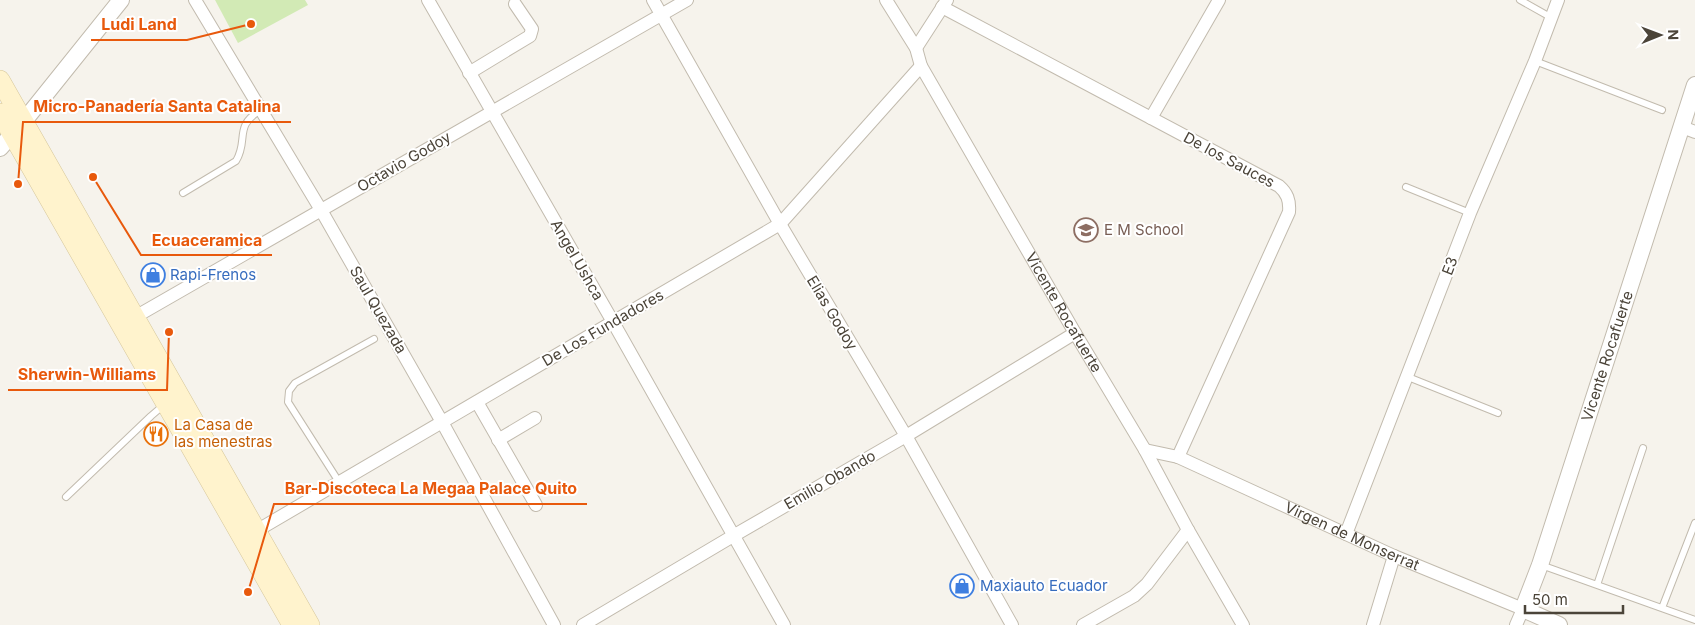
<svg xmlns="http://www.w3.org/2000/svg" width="1695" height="625" font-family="Inter,sans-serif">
	<rect width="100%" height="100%" fill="#f6f3ec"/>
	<!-- green -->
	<path fill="#d2eab5" d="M215,0H305L308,5L238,43Z"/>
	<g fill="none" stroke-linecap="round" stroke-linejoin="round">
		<!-- service casing -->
		<g stroke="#c2bbae" stroke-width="8">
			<path id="service" d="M1520,0L1552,18
				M1535,61L1662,110
				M1406,187L1470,213
				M183,193L236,161C249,140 233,126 261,110
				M1408,377L1498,413
				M339,482L288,402L289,391L295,383L374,339
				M66,497L151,416L165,404
				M1541,565L1695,620
				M1597,585L1643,448
				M1662,608L1695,523"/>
		</g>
		<!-- minor casing -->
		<g stroke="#c2bbae" stroke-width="14">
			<g id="minor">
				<path d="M195,0L321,210L442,422L554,625"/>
				<path d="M428,0L613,322L784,625"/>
				<path d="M653,0L780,224L906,436L1012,625"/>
				<path id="s1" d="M886,0L916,48L921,66L1075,333L1145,450L1188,530L1243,625"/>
				<path d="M942,7L1279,186C1287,193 1290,200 1289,212L1178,457"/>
				<path d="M916,48L947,0"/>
				<path d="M469,73L530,36L532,29L515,4"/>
				<path d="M1151,118L1219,0"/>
				<path d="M1682,127L1695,132"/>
				<path d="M128,321L687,0"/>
				<path d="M477,402L536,505"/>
				<path d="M498,440L535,418"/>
				<path id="s2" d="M1145,450L1178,457L1394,556L1523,609L1516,625"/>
				<path d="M251,534L780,224L921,66"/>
				<path d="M1346,534L1470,213L1535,61L1558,0"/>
				<path d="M583,625L733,536L906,436L1075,333"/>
				<path d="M1083,625L1134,596L1147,584L1188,530"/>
				<path d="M1373,625L1394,556"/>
			</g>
		</g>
		<!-- tertiary casing -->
		<g stroke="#c2bbae" stroke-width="18">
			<g id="tertiary">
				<path d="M0,148L24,121L121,0"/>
				<path id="s3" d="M1559,625L1523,609L1540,565L1695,85"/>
			</g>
		</g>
		<!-- secondary casing -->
		<g stroke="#d6c79b" stroke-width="20">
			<path id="secondary" d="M0,80L310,625
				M0,113L292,625"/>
		</g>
		<!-- service -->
		<use href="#service" stroke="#fff" stroke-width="6"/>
		<!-- minor -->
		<use href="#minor" stroke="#fff" stroke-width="12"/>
		<!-- tertiary -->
		<use href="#tertiary" stroke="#fff" stroke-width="16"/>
		<!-- secondary -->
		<use href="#secondary" stroke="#fff3cd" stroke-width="19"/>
	</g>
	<!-- icons -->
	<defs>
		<g id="school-ring" transform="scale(1.25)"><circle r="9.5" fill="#fff" stroke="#8d6e63" stroke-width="1.5"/><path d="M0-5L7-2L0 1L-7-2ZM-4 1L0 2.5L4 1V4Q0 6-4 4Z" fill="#8d6e63"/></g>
		<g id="shop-ring" transform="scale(1.25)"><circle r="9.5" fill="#fff" stroke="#3f7fe0" stroke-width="1.5"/><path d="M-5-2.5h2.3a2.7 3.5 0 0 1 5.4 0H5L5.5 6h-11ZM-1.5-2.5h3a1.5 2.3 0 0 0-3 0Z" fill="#3f7fe0"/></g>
		<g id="restaurant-ring" transform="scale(1.25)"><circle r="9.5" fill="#fff" stroke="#e8710a" stroke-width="1.5"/><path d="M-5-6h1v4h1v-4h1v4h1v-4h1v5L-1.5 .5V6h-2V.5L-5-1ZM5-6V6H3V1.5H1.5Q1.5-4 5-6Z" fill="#e8710a"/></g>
	</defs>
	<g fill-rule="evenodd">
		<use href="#school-ring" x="1086" y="230"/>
		<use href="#shop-ring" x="153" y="275"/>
		<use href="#restaurant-ring" x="156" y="434"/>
		<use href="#shop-ring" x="962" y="586"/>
	</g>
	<g text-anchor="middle" stroke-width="4" stroke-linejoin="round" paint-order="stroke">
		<!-- street labels -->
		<g font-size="15" fill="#4b4439" stroke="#fff">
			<text transform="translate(1229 160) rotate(28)" y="5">De los Sauces</text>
			<text transform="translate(404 162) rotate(-30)" y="5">Octavio Godoy</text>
			<text transform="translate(577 260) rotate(60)" y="5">Angel Ushca</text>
			<text transform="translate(1450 266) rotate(-69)" y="5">E3</text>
			<text transform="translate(378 310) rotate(60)" y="5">Saul Quezada</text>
			<text transform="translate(832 313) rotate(59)" y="5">Elias Godoy</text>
			<text dy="5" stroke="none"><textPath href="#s1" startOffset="360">Vicente Rocafuerte</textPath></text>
			<text transform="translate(603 328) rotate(-30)" y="5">De Los Fundadores</text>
			<text dy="5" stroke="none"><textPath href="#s3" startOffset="306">Vicente Rocafuerte</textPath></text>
			<text transform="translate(830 480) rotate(-30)" y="5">Emilio Obando</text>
			<text dy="5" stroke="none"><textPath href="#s2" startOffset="225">Virgen de Monserrat</textPath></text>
		</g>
		<!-- education labels -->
		<g font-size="15" fill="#785e54" stroke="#fff" text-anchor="start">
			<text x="1104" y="235">E M School</text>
		</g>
		<!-- shop labels -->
		<g font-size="15" fill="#366cbe" stroke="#fff" text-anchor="start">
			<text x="170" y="280">Rapi-Frenos</text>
			<text x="980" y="591">Maxiauto Ecuador</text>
		</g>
		<!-- food labels -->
		<g font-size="15" fill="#c56008" stroke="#fff" text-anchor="start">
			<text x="174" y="430">La Casa de<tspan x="174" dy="17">las menestras</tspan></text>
		</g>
	</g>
	<!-- callouts -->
	<path fill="none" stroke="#e8590c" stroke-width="2" d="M251 24L187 40H91M18 184L23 122H291M93 177L141 255H272M169 332L167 390H8M248 592L274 504H587"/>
	<g fill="#e8590c" stroke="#fff" stroke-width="2">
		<circle cx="251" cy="24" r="5"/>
		<circle cx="18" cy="184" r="5"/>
		<circle cx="93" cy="177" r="5"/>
		<circle cx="169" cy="332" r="5"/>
		<circle cx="248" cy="592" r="5"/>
	</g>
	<g font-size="16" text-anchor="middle" font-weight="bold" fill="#e8590c" stroke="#fff" stroke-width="4" stroke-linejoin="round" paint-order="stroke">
		<text x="139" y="30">Ludi Land</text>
		<text x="157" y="112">Micro-Panadería Santa Catalina</text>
		<text x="207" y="246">Ecuaceramica</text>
		<text x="87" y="380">Sherwin-Williams</text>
		<text x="431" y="494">Bar-Discoteca La Megaa Palace Quito</text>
	</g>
	<!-- north arrow -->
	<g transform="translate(1660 35) rotate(89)" stroke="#ffffff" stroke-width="4" paint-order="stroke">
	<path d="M0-4L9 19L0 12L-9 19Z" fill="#4b4439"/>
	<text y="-8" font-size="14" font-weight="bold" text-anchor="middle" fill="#4b4439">N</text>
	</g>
	<!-- scale -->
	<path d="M1525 605v8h98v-8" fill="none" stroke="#4b4439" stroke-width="2.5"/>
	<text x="1532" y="605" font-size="15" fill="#4b4439" stroke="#ffffff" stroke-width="4" paint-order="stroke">50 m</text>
</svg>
